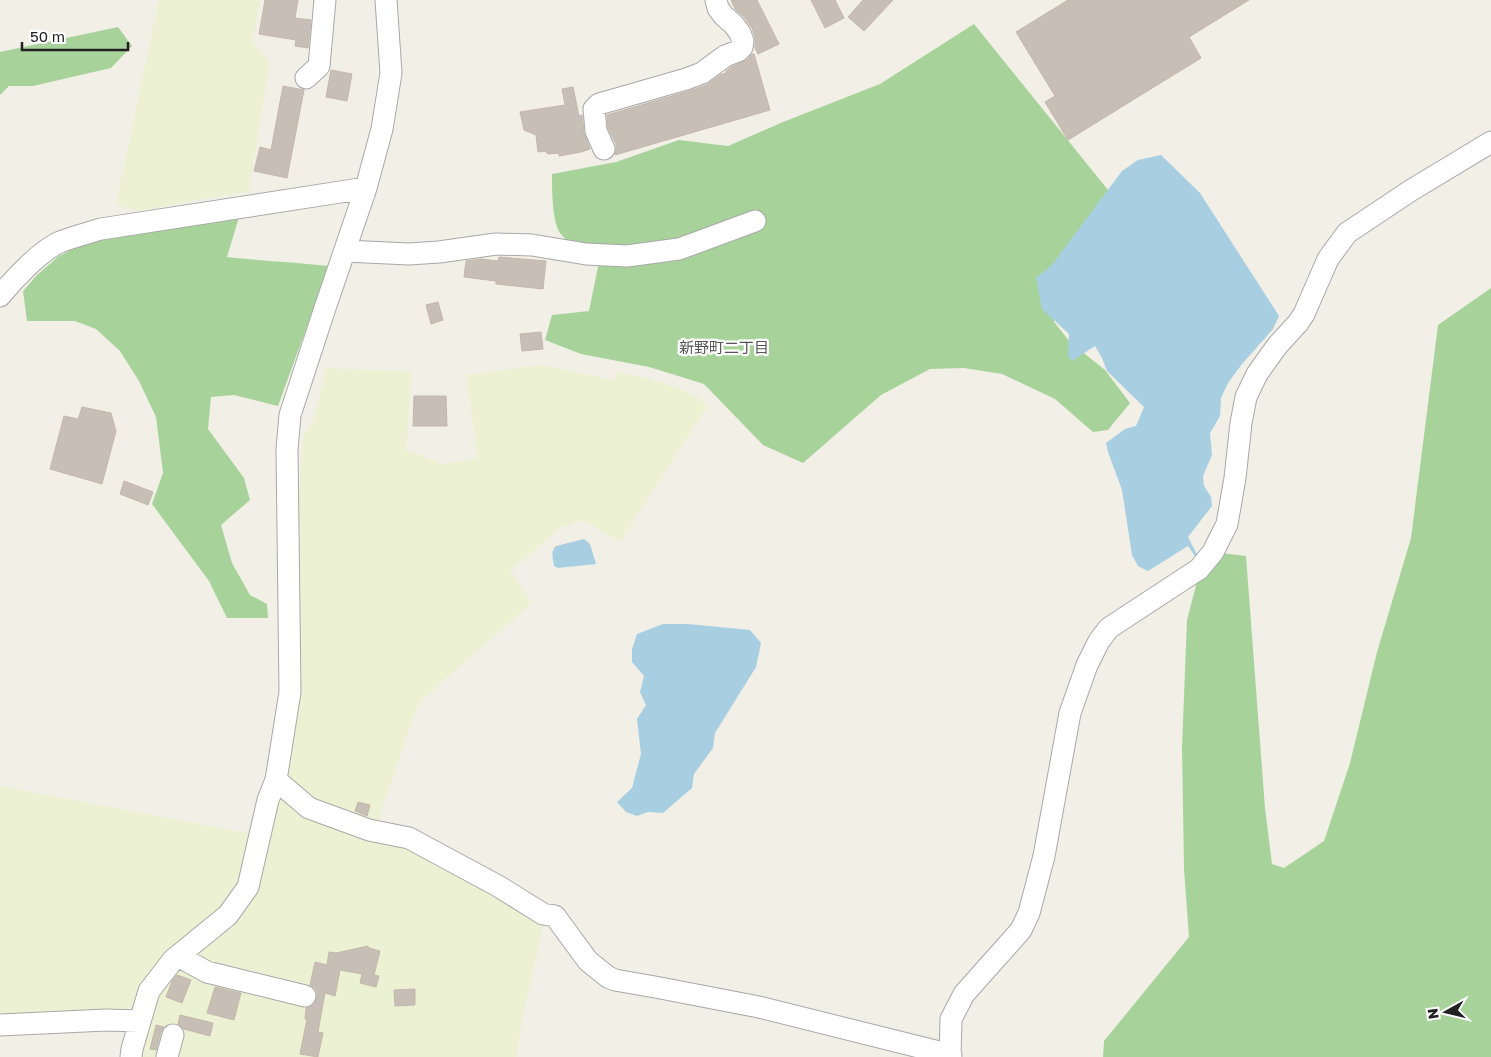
<svg xmlns="http://www.w3.org/2000/svg" width="1491" height="1057" font-family="'Golos Text','Noto Sans JP',sans-serif">
	<rect width="100%" height="100%" fill="#f2efe7"/>
	<!-- farmland -->
	<path fill="#ecf1d3" d="M159,0H261L252,41L270,61L249,191L137,211L116,204Z
		M541,365L613,380L619,372L661,382L699,397L707,407L620,542L583,520L561,527L532,553L510,570L532,603L424,698L417,707L378,821L406,847L545,918L521,1024L517,1057H139L150,1019L0,1018V786L247,833L269,834L297,531L301,462L304,434L313,423L326,368L412,372L406,450L442,464L478,458L466,375Z"/>
	<!-- forest -->
	<path fill="#a7d39b" d="M974,24L1112,195L1055,302L1054,322L1070,342L1105,370L1130,403L1108,430L1093,432L1055,399L1002,374L964,368L930,369L881,395L803,463L763,445L704,384L649,367L581,354L545,340L552,315L589,311L599,262C586,253 569,245 560,233C552,221 552,188 552,174L616,162L679,140L728,146L783,122L880,84Z
		M118,27L132,46L111,68L33,86H9L0,95V52Z
		M239,217L227,257C261,261 295,262 329,266L278,406L234,395L211,397L208,429L244,478L250,500L221,525L232,563L250,595L267,604L268,618H227L209,581L152,504L163,473L156,417L139,381L120,351L96,329L75,321H27L23,291L37,275L59,256L85,243Z
		M1491,288V1057H1103L1104,1041L1189,937L1184,869L1182,747L1187,620L1205,551L1246,556L1265,808L1272,864L1284,868L1324,841L1350,763L1377,652L1411,538L1438,325Z"/>
	<!-- water -->
	<path fill="#a7cfe1" d="M1161,155L1200,193L1279,316L1273,329L1242,364L1228,383L1221,398L1220,416L1210,433L1212,455L1203,476L1204,486L1211,497L1212,506L1188,537L1200,560L1199,562L1188,546L1148,571L1138,566L1132,555L1122,490L1108,452L1106,443L1125,429L1136,426L1144,407L1107,371L1102,358L1095,346L1072,361L1068,356L1069,334L1042,309L1036,278L1052,265L1122,171L1138,160Z
		M584,539L590,544L596,564L558,568L554,566C553,558 550,552 556,546Z
		M663,624H688L750,630L761,643L756,667L715,733L713,748L694,774L692,788L663,813L648,812L637,816L626,812L617,802L632,788L641,754L637,719L646,705L640,692L644,676L632,662V649L637,634Z"/>
	<!-- building -->
	<path fill="#c7beb6" stroke="#c4b7a9" d="M265,0H298L295,18L311,20L308,48L295,46L296,40L259,34Z
		M731,0H757L779,44L758,54L755,48V37L752,28L744,17L735,9Z
		M811,0H835L844,18L825,28Z
		M863,0H893L864,31L848,17Z
		M1068,0H1249L1189,37L1201,58L1068,140L1045,102L1055,96L1016,32Z
		M752,54H754L770,110L615,155L616,150V144L608,128L607,115L689,91L706,85L720,75L726,73V71L731,67L747,60Z
		M331,70L352,74L347,101L326,97Z
		M283,86L304,90L287,178L254,171L260,147L271,150Z
		M573,87L579,116L582,115L584,132L590,149L581,152L559,156V153L548,154L545,151L538,152L536,135L524,130L520,112L565,105L562,89Z
		M499,257L546,261L543,289L496,284V281L464,277L466,261L481,259L498,261Z
		M438,302L443,320L431,324L426,305Z
		M541,332L543,349L522,351L520,334Z
		M414,396H446L447,426H413Z
		M82,407L111,413L116,431L102,484L50,469L64,416L78,419Z
		M124,481L153,492L148,505L120,494Z
		M358,802L370,805L367,816L355,811Z
		M368,946L369,948L380,951L374,975L379,976L376,987L360,983L362,974L340,970L335,996L325,993L318,1032L323,1033L318,1057L300,1054L307,1019H305L306,1008L314,1005L317,998V992L314,987L310,985L315,962L327,965L329,952L336,953Z
		M177,975L191,980L182,1003L166,997L172,981Z
		M215,987L241,993L234,1020L207,1013Z
		M415,989V1005L395,1006L394,990Z
		M180,1015L213,1023L210,1036L184,1029L178,1024Z
		M156,1025L164,1027L161,1032L156,1050L150,1049Z"/>
	<g fill="none" stroke-linecap="round" stroke-linejoin="round">
		<!-- minor casing -->
		<g stroke="#a8a8a8" stroke-width="23">
			<path id="minor" d="M306,78L319,66L325,0
				M604,149L596,131L594,109L599,104L686,79L702,73L725,56L738,51L742,47L743,41L740,33L734,25L723,15L718,8L716,0
				M345,251L409,254L439,252L496,244L532,245L586,254L627,256L679,249L755,221
				M0,296C13,280 41,250 60,242C73,237 88,233 101,229L366,188
				M276,780L309,808L369,830L409,838L498,886L543,914L555,916L588,961L608,977L615,980L655,987L759,1007L951,1055
				M178,956L207,972L305,996
				M0,1025L106,1020L140,1021
				M131,1057L132,1049L149,991L173,960L228,915L248,887L268,800L276,780L290,692L287,449L290,415L324,311L366,188L382,129L391,73L386,0
				M167,1057L173,1035
				M950,1057L951,1019L964,994L1021,930L1029,913L1044,856L1070,713L1087,665L1099,641L1109,628L1199,569L1213,552L1227,524L1235,478L1241,423L1246,397L1257,374L1277,346L1298,323L1304,314L1328,259L1347,233L1410,191L1491,142"/>
		</g>
		<!-- minor -->
		<use href="#minor" stroke="#fff" stroke-width="21"/>
	</g>
	<g text-anchor="middle" stroke-width="4.5" stroke-linejoin="round" paint-order="stroke">
		<!-- neighbourhood labels -->
		<g font-size="15" fill="#545454" stroke="#fff">
			<text x="724" y="353">新野町二丁目</text>
		</g>
	</g>
	<!-- north arrow -->
	<g transform="translate(1446 1012) rotate(262)" stroke="#ffffff" stroke-width="4" paint-order="stroke">
	<path d="M0-4L9 19L0 12L-9 19Z" fill="#212121"/>
	<text y="-8" font-size="14" font-weight="bold" text-anchor="middle" fill="#212121">N</text>
	</g>
	<!-- scale -->
	<path d="M22 42v8h106v-8" fill="none" stroke="#212121" stroke-width="2.5"/>
	<text x="30" y="42" font-size="15" fill="#212121" stroke="#ffffff" stroke-width="4" paint-order="stroke">50 m</text>
</svg>
